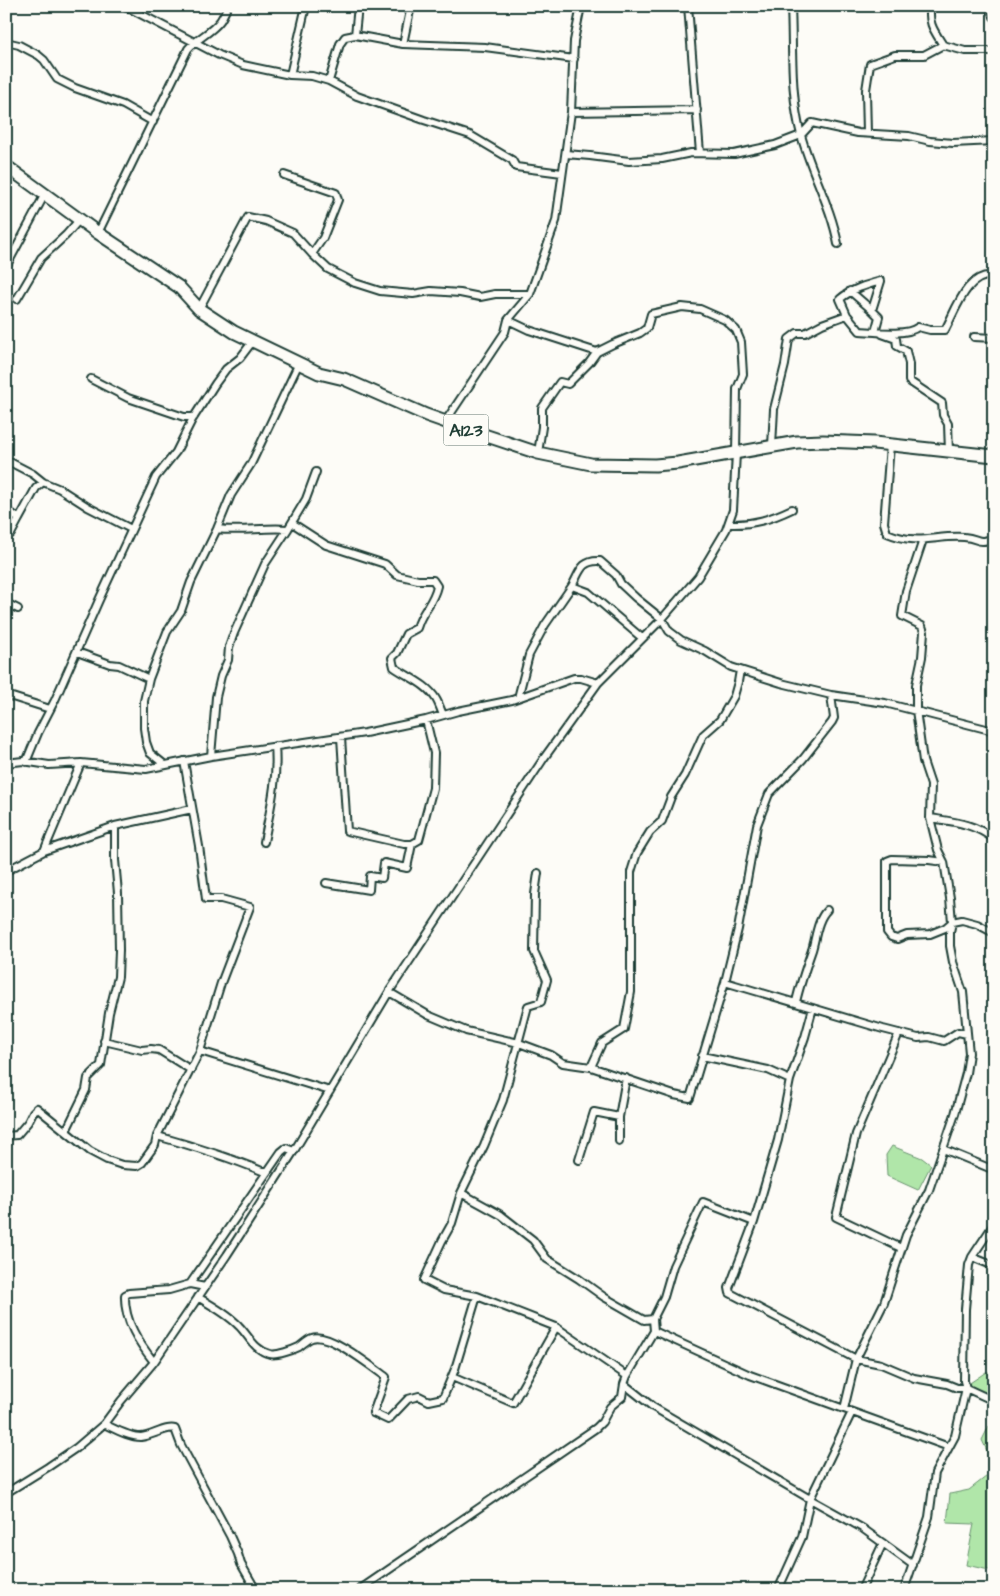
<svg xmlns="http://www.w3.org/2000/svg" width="1000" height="1596" font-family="'Architects Daughter',sans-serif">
	<rect width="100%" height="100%" fill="#fdfcf7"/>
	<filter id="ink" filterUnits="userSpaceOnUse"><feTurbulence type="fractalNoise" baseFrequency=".02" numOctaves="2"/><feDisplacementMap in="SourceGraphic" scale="10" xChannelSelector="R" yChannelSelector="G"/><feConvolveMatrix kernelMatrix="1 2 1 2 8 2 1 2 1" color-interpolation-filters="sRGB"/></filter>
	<g filter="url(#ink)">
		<!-- green -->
		<path fill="#b0e6a9" stroke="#68926e" d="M892,1146L922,1158L931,1165L918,1190L887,1176L886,1155Z
			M986,1372H994V1400L967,1385Z
			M989,1426H994V1571L966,1565L974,1524L947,1523L950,1494L969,1490L991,1473L988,1453L982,1440Z"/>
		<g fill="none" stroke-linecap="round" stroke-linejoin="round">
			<!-- street casing -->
			<g stroke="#1f3d34" stroke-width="10">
				<path id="street" d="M125,6L219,55L243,65L290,75L312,76L329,81L357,96L424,120L470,135L512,160L516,167L562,173
					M688,6L700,153
					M791,6C793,50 790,93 801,135C811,172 831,206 838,244
					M931,6C927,23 935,32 943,45L965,51H994
					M991,6L994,17
					M355,35L358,6
					M6,42L19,45L38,55L44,60L57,79L75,88L123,105L153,122
					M403,44L411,6
					M290,75L306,6
					M329,81L340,44L345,37L355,35L403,44L485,47L574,59
					M571,112L697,110
					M867,133L866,90L870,64L895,55H924L943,45
					M566,154L590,156L629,161L662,159L691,153L734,154L775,145L801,135L812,123L858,133L909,136L930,141L953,143L994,141
					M284,175L336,193L338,200L323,238L312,254
					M98,233L188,49C197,38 211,33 220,21C223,17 225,11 228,6
					M6,267L45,194
					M850,291L872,310
					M17,299L41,258L66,235L80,219
					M199,309L248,217L266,221L293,233L312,254L328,269L355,283L380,291L413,294L431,291L460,293L480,297L495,294H530
					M508,320L529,330L597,352
					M875,332L879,317L872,310L881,281C866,285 852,289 840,299L847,315L860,331C876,332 907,336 918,327L930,330H945C956,310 967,272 994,276
					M882,334L896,339L897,346L906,351L909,364V381L942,403L943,415L948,424L949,452
					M974,337L994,338
					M91,379L128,398L184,417H194
					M445,422L505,332L508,320L530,294L556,221L571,112L574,41L581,6
					M890,445L884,523L887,533C918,546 935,535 964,537C980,538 976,545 994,538
					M772,446L774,409L785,365L789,339L797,333H805L822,324L847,315
					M6,460L33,474L43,482L60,489L88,507L131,529
					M6,509L19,519L36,488L43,482
					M292,523L326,545L385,564L397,575L418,580H433L437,586C433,604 422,610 417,628L406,634L397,653L392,658L394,667C408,677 427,684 436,699C439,704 441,710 443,715
					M729,524C753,525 771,519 792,509
					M217,529C241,532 265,527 288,529
					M11,534L19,519
					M572,586C580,572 581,560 600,561L616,575L621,584L636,598L662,619L669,631L681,640L705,651L731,667L781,683L831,695L885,703L994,731
					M6,603L18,609
					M77,652L110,664L119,665L149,679
					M6,695L50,709
					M518,698L529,655L545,625L572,586L588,592L642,638
					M341,737L347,831L404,844H412L419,840L433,788L434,753L426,720
					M211,756L216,697L221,676L228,660L229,647L234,633L265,564L288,529L306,499L316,472
					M26,762L38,733L55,700L99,600L156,477L176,452L192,420L215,384L226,369L240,358L253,341
					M6,763L23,761L49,765L81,763L146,769L211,756L365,733L426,720L458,711L512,700L574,678H581L598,683
					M165,765L150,753L146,742L144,728V701L149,679L167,632L181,611L191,582L217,529L231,495L251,464L299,363
					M930,818C955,822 973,823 994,839
					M264,842C270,810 278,779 275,746
					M44,851L81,763
					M944,862L929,860L892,859L887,861V932L891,937L897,939L907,935L930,934L945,928L952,922L962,920L977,924L994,933
					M6,871L44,851L115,826L192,809
					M326,883L369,890L370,876L382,878L384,863L407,868L412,844
					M725,982L883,1029L918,1038L929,1037L944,1041L958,1032L967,1034
					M389,992L428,1015L466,1031L519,1043L551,1055L563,1063L591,1067L674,1095L690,1098L725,982L738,929L757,825L769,794L803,759L832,722L834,718L831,695
					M796,1002C800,984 806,967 812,950C816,937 817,920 827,910
					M899,1033L856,1134L836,1217L901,1248
					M104,1041L142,1050L151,1049L159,1050L191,1070
					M200,1051L330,1091
					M702,1056L768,1070L790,1080L805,1037L813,1008
					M591,1067L602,1043L624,1029L631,992V872L637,853L650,832L662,821L671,797L685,775L703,735L720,720L734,696L738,682L740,670
					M66,1131L86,1090L88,1078L101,1065L109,1013L118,977L119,950L118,893L115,860V826
					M6,1136L17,1135L28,1122L33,1112L37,1108L90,1151L107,1160L122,1165L137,1166L142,1163L155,1145L157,1136L200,1051L221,983L250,907L221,899H206L199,846L184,761
					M157,1136C193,1146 228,1157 262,1171H267
					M619,1141V1117L626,1078
					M943,1149L994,1170
					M579,1160L594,1112L619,1117
					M461,1193L501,1215L533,1240L547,1259L579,1279L604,1297L644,1320L653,1319
					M754,1222L778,1140L790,1080
					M994,1224L972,1257L994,1266
					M190,1284L281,1152L286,1148L294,1151
					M477,1296L556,1327L627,1376
					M198,1297C212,1306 228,1314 239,1326C249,1336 254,1350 270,1354C276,1356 293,1350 299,1347C303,1344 308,1339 312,1338C329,1332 372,1367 386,1377L373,1413L388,1420L408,1399L419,1396L429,1401L443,1398L455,1369L477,1296L444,1290L424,1280L442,1241L452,1223L461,1193L484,1146L503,1100L528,1006L541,1002L547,980L534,951L535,894L538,873
					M654,1331L750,1375L949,1447
					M154,1362C139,1343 124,1321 125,1295L129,1293L169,1290L190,1284L205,1287
					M452,1377L513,1403L556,1327
					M844,1409L856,1359L884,1303L906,1235L929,1190L955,1114L966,1073L969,1053L963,992L953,962L950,946V932L952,922L950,898L944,862L938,850L930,818L931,785L923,761L916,710V685L922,657L924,632L922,626L902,616L906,591L923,540
					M104,1424C115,1429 129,1437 141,1437C152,1436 167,1426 175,1429L181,1445L230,1536L238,1554L241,1564L256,1590
					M6,1493L48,1467L76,1448L104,1424L121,1401L154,1362L227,1255L294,1151L389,992L544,758L598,683L662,619L698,577L726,530L733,510L736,453L737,389L743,374L741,342L736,330L725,320L700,309L682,307L651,314L647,328L640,333L613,344L597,352L589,363L568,384L560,382L542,408V427L538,453
					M913,1565L862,1528L810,1499L653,1407L624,1384L627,1376L654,1331L653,1319L664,1297L673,1266L703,1202L754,1222L729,1288L730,1293L856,1359L881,1364L914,1378L947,1384L957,1388H966L994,1401
					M359,1590L596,1428L602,1422L610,1407L622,1397L624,1384
					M778,1590L802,1537L810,1499L852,1412
					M861,1590L883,1543
					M904,1590L929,1517L935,1473L955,1436L966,1388L964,1381L965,1309L969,1265L972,1257"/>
			</g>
			<!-- highway casing -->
			<g stroke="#1f3d34" stroke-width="15">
				<path id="highway" d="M6,166L98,233L179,287L199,309L234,332L319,373L344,379L426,415L463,428L538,453L591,464L655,465L678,463L797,442L823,441L874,443L994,456"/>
			</g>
			<!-- street -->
			<use href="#street" stroke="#fdfcf7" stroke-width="6"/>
			<!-- highway -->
			<use href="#highway" stroke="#fdfcf7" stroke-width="11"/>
		</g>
	</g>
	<g text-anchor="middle" stroke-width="4" stroke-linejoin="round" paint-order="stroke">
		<!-- shield labels -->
		<rect fill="#fdfcf7" stroke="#62766e" stroke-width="1" x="443.5" y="414.5" width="45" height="31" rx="4"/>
		<g font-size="18" font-weight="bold" fill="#1f3d34">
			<text x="466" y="436">A123</text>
		</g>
	</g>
	<!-- margin -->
	<rect width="1000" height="1596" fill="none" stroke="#fdfcf7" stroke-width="25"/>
	<rect x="12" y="12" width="975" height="1571" fill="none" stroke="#1f3d34" stroke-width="2" filter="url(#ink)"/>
</svg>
